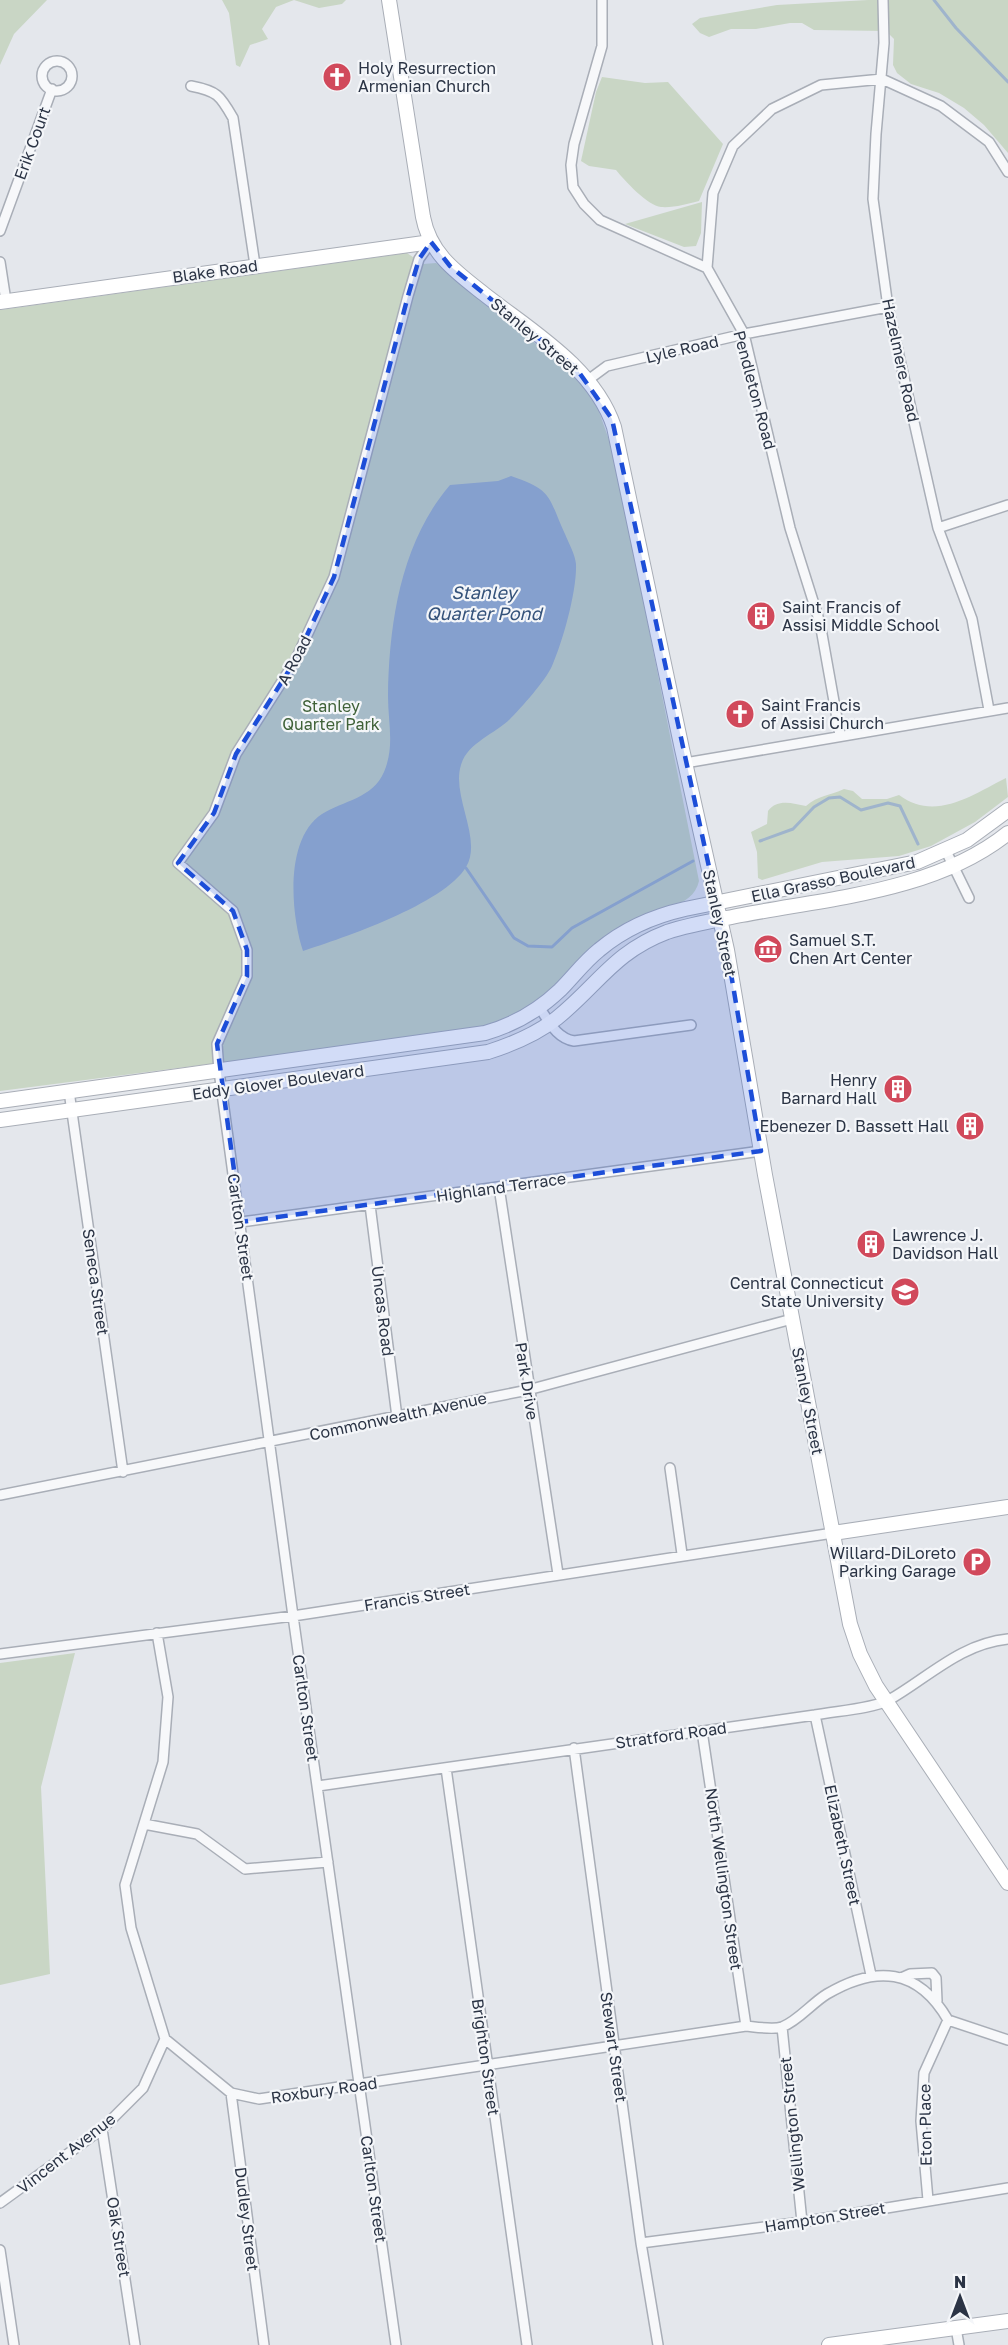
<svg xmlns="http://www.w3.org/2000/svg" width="1008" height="2345" font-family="'Golos Text',sans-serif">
	<rect width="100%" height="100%" fill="#e4e7ec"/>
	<!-- green -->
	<path fill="#c9d6c5" d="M0,0H47L14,34L0,65Z
		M222,0H346L342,4L319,8L294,0L276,7L262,29L268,39L250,45L240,67L236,65L229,13Z
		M868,0H1008V153L984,125L964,108L939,93L911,84L897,73L893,65L894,39L886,31L814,30L802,23H790L756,29H731L709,37L700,33L692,24L700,18L777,5Z
		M602,77L645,83L668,82L723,144L699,201C688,204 673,208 661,207C648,206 624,180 616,170L589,166L581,161L596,92Z
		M702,202L701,233L696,246L684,247L625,224Z
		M407,253L423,264L436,263L561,364L580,383L597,406L614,454L699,881C693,910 651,909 628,923C610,934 593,946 577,961C564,973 553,989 539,1000C520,1016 496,1022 473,1030L0,1091V310Z
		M1006,778L1008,797L975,822L931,846L899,856L822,862L762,880L758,878L757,852L751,832L767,824L768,811C778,798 793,804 806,806C818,795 830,796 844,789L853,791L862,799H887L899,795C935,822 972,795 1006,778Z
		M75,1653L41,1787L50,1974L0,1985V1663Z"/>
	<!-- water -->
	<path fill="#9fb4cc" d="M511,476C553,490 548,497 565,534C569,544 575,554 576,564C577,591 563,641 552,666C546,680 521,708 510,719C495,734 467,743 461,765C451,796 483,839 466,867C444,904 343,938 303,951C291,915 284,839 322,814C343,801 373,798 384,772C395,746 388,723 388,696C389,623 401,542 450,485L498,481Z"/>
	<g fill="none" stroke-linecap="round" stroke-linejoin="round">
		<!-- stream -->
		<path stroke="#9fb4cc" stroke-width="3" d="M934,0L956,28L1008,82
			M760,841L793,829L814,807L829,798L840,797L861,810L888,803L900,806L918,844
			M466,868L514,938L528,946L552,947L572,928L693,861"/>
		<!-- street casing -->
		<g stroke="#a9aeb7" stroke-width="12">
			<path id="street" d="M602,0V46L574,144L571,165L573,187L584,204L600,220L707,268
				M883,0L884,43L876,134L873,199L888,307L938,528L972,619L989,710
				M42 76a15 15 0 1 1 30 0a15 15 0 1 1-30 0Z
				M191,86C217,91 220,95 233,118L255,265
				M0,231L52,89
				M0,262L6,301
				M588,380L607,366L744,334L888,307
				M938,528L1008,505
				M840,735L820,623L790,528L744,334L707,268L713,193L733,146L772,109L821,85L882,79L941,106L989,142L1008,172
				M685,763L1008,708
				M946,851L969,898
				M539,1007C549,1021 556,1038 574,1041L691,1025
				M69,1091L123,1472
				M499,1187L558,1574
				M370,1205L397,1417
				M241,1222L761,1151
				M670,1468L682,1554
				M0,1495L528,1390L792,1319
				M157,1633L168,1697L163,1762L125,1885L131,1928L165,2039L231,2093L259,2099L746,2026C756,2027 773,2030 782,2027C798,2021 812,2003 827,1994C876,1965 918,1968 948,2020L1008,2040
				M0,1654L293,1616L833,1533
				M815,1715L871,1975
				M702,1731L746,2026
				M574,1748L641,2243L658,2345
				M446,1768L527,2345
				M318,1786L815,1715C835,1711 872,1709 889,1700C929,1677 960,1644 1008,1639
				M144,1824L197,1834L245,1869L328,1862
				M901,1978L910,1974L932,1973L936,1978L937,2001
				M782,2027L802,2222
				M231,2093L264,2345
				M102,2129L135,2345
				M928,2200L921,2121L924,2073L948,2020
				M0,2203L102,2129L143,2088L165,2039
				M641,2243L802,2222L1008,2188
				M0,2250L14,2345
				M956,2328L959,2345
				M396,2345L293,1616L219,1071L217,1044L247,976V950L233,911L178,863L214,813L236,754L295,661L334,577L408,296L419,259L431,242"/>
		</g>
		<!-- secondary casing -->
		<g stroke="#a9aeb7" stroke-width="16">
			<path id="secondary" d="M389,0L423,217C430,254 456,272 484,294C531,331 594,367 614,427L682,749L727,950L765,1175L850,1624L860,1654L876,1686L1008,1883
				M0,302L431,242
				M0,1101L485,1033C513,1025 539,1010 560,990C573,977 584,962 599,950C624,929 654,916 685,909L917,862L967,840L1008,810
				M0,1120L488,1052C513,1044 537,1034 557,1018C598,985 614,952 667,932C691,924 717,920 742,915C830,898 936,891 1008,833
				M833,1533L1008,1507
				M829,2345L1008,2321"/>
		</g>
		<!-- street -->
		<use href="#street" stroke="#f7f8fa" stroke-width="9"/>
		<!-- secondary -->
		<use href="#secondary" stroke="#fff" stroke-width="14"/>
	</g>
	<!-- marked area -->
	<path fill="#1d4ed8" fill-opacity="0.2" stroke="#1d4ed8" stroke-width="4.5" stroke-dasharray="12 8" stroke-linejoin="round" d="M431,242L450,266L576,368L612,419L727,950L761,1151L241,1222L217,1044L247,976V950L233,911L178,863L214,813L236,754L295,661L334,577L408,296L419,259Z"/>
	<!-- icons -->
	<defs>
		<g id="church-disc" transform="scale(1.5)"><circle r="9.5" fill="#d1495b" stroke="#f4f6f9"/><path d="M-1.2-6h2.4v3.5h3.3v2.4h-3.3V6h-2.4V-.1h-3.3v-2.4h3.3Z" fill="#fff"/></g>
		<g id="building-disc" transform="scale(1.5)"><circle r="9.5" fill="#d1495b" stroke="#f4f6f9"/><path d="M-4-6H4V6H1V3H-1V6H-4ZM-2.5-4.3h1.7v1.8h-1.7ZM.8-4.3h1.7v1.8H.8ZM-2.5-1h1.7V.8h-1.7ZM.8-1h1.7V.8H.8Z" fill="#fff"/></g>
		<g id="museum-disc" transform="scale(1.5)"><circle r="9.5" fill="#d1495b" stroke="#f4f6f9"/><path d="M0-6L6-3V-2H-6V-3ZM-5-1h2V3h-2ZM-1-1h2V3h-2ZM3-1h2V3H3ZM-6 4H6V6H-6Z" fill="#fff"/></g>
		<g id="university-disc" transform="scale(1.5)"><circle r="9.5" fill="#d1495b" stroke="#f4f6f9"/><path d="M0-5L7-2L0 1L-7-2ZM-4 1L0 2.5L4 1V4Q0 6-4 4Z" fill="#fff"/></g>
		<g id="parking-disc" transform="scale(1.5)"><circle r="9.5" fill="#d1495b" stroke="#f4f6f9"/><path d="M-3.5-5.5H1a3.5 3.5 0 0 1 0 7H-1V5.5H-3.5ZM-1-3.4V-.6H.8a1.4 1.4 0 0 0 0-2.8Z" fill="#fff"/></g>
	</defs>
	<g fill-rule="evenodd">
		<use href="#church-disc" x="337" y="77"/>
		<use href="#building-disc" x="761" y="616"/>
		<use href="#church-disc" x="740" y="714"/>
		<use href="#museum-disc" x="768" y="949"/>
		<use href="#building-disc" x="898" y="1089"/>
		<use href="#building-disc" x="970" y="1126"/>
		<use href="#building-disc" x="871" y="1244"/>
		<use href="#university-disc" x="905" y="1292"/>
		<use href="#parking-disc" x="977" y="1562"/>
	</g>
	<g text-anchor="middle" stroke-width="4.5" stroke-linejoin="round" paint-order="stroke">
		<!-- poi labels -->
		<g font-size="16" fill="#2b3445" stroke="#f4f6f9" text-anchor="start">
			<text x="358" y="74">Holy Resurrection<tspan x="358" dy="18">Armenian Church</tspan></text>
			<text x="782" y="613">Saint Francis of<tspan x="782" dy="18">Assisi Middle School</tspan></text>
			<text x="761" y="711">Saint Francis<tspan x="761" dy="18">of Assisi Church</tspan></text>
			<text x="789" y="946">Samuel S.T.<tspan x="789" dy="18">Chen Art Center</tspan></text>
			<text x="877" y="1086" text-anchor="end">Henry<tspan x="877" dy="18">Barnard Hall</tspan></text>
			<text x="949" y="1132" text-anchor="end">Ebenezer D. Bassett Hall</text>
			<text x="892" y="1241">Lawrence J.<tspan x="892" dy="18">Davidson Hall</tspan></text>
			<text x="884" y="1289" text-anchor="end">Central Connecticut<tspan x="884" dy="18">State University</tspan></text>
			<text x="956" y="1559" text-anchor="end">Willard-DiLoreto<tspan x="956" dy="18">Parking Garage</tspan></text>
		</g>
		<!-- street labels -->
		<g font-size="16" fill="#2b3445" stroke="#f4f6f9">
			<text transform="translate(32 143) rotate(-70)" y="6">Erik Court</text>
			<text transform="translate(215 271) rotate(-8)" y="6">Blake Road</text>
			<text transform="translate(535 336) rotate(40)" y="6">Stanley Street</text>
			<text transform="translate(682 349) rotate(-13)" y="6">Lyle Road</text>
			<text transform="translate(901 360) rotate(78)" y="6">Hazelmere Road</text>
			<text transform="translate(755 390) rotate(75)" y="6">Pendleton Road</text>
			<text transform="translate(294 660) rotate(-62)" y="6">A Road</text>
			<text transform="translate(833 879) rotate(-12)" y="6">Ella Grasso Boulevard</text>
			<text transform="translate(720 923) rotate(78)" y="6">Stanley Street</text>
			<text transform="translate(278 1082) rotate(-8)" y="6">Eddy Glover Boulevard</text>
			<text transform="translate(501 1187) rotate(-8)" y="6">Highland Terrace</text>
			<text transform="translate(241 1227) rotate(82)" y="6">Carlton Street</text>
			<text transform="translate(96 1282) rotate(82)" y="6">Seneca Street</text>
			<text transform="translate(383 1311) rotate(83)" y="6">Uncas Road</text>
			<text transform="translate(527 1381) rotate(81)" y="6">Park Drive</text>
			<text transform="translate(808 1401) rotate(79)" y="6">Stanley Street</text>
			<text transform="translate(398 1416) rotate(-12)" y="6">Commonwealth Avenue</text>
			<text transform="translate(417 1597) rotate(-9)" y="6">Francis Street</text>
			<text transform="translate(306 1708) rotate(82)" y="6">Carlton Street</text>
			<text transform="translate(671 1735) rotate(-8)" y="6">Stratford Road</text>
			<text transform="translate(843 1845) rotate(78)" y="6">Elizabeth Street</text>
			<text transform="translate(724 1879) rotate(82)" y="6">North Wellington Street</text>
			<text transform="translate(614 2047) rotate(82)" y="6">Stewart Street</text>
			<text transform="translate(486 2057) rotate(82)" y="6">Brighton Street</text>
			<text transform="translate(324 2090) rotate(-8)" y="6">Roxbury Road</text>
			<text transform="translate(792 2124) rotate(-96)" y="6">Wellington Street</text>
			<text transform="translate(925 2125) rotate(-91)" y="6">Eton Place</text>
			<text transform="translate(66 2153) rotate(-38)" y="6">Vincent Avenue</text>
			<text transform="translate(374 2189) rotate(82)" y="6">Carlton Street</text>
			<text transform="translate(825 2217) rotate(-9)" y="6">Hampton Street</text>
			<text transform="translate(247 2219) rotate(83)" y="6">Dudley Street</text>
			<text transform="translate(119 2237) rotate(81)" y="6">Oak Street</text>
		</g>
		<!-- park labels -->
		<g font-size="16" fill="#3f6138" stroke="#f4f6f9">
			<text x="331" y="712">Stanley<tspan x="331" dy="18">Quarter Park</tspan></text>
		</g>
		<!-- water labels -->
		<g font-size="18" font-style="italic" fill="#34527a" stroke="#f4f6f9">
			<text x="484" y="599">Stanley<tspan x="484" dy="21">Quarter Pond</tspan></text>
		</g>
	</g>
	<!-- north arrow -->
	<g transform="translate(960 2297)" stroke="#f4f6f9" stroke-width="4.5" paint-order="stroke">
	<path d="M0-4.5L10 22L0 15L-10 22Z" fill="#2b3445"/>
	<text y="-9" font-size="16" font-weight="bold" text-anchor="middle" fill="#2b3445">N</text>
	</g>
</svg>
